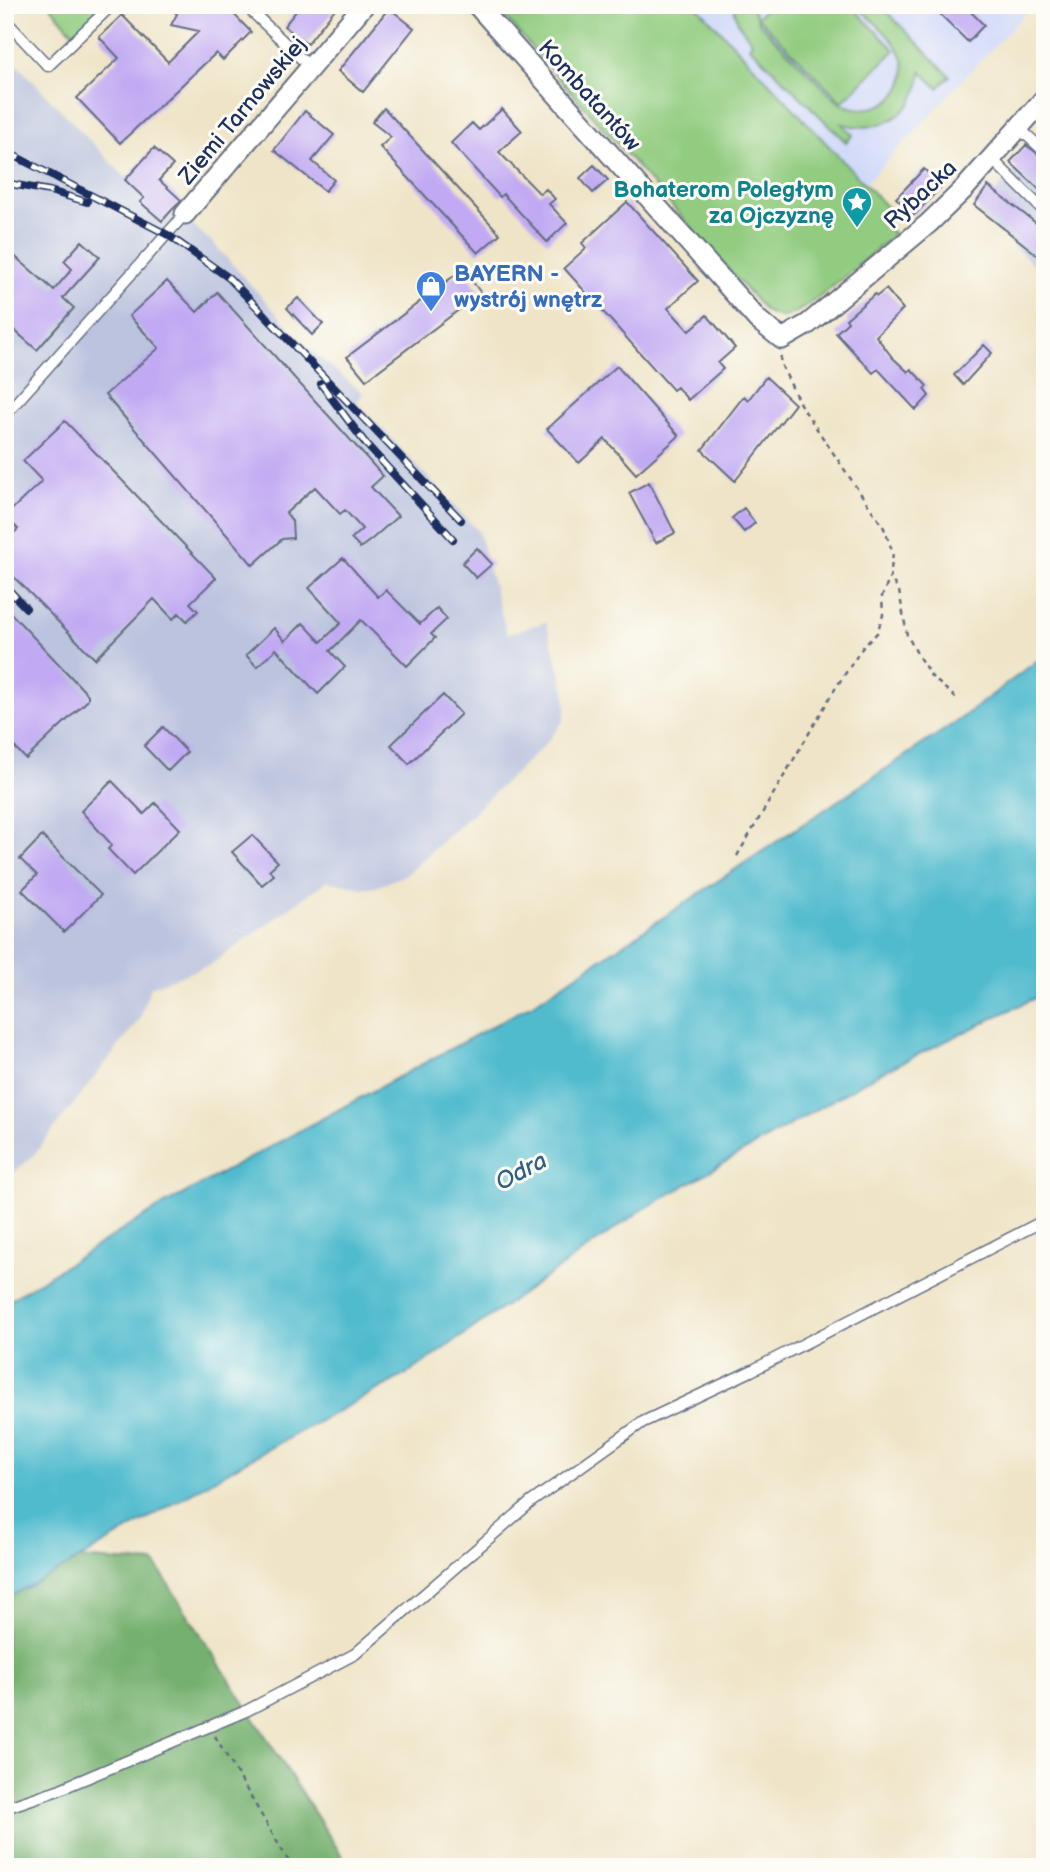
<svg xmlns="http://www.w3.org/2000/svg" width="1050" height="1872" font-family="'Balsamiq Sans',sans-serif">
	<rect width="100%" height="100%" fill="#fdfcf7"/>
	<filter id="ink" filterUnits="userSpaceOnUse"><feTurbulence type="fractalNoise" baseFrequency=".0143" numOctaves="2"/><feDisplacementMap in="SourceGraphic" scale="14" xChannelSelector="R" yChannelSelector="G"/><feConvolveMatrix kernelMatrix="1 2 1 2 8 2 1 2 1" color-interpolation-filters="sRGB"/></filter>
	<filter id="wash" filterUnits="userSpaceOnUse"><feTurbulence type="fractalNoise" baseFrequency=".00686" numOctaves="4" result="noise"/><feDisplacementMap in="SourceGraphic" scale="28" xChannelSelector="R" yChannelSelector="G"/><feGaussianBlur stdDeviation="1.57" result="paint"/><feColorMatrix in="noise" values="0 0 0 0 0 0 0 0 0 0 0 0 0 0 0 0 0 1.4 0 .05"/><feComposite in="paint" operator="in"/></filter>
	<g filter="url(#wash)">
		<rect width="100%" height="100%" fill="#efe4c7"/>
		<!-- built -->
		<path fill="#d1d9f9" d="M697,5H1033L865,184Z"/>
		<!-- industrial -->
		<path fill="#bbc3de" d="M5,52L121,173L171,215L182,206L196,219L192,225L213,243L309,349L363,393L357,402L478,531L507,634L546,622L565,691L566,709L563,722L543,747L407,874L376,887L362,888L327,881L210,965L150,987L140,1019L32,1157L5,1180Z
			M1045,137V275L977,213Z"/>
		<!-- green -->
		<path fill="#92cc80" stroke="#567e6f" stroke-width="2" d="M49,5H92L98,11L75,35Z
			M494,5H696L893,214L884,224L894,234C876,250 802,318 782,317C777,317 771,313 766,312Z
			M733,5H751L759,23L836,100C866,122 914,100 903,59C896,38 871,20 856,5H880L950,76L938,88L921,71C919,113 881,135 842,124L853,135L846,142L749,46L752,42L738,23Z
			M769,5H850L895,50L842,102L757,17Z"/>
		<!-- forest -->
		<path fill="#75b06e" stroke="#487066" stroke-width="2" d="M39,1556L155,1563L349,1867H5V1574Z"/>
		<!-- water -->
		<path fill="#51bbce" stroke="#367596" stroke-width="2" d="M1045,655V993L880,1073L639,1212L412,1371L246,1461L62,1569L5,1599V1303L163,1205L535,1003L959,720Z"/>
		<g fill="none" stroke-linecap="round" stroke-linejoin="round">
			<!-- stream -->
			<path stroke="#51bbce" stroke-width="5" d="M1035,1867L1045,1866"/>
		</g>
		<g id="blocks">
			<!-- building -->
			<path fill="#c1aaf3" d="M168,5H225L251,32L223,60L216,53L120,143L77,98L119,58L99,37L122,15L168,62L199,31L171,25L177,14Z
				M301,5H338L307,44L284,26Z
				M931,5H964L984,25L968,42Z
				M389,8L414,28L363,92L338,71Z
				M384,108L500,234L478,253L380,147L391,137L372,122Z
				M502,109L522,131L499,152L540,194L546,189L555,199L549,204L567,223L547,242L503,194L500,197L451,143L472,123L479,130Z
				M305,111L334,135L312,161L334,180L325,191L274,150Z
				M1026,145L1045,159V195L1010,162Z
				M154,148L173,165L159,180L181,200L162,221L140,202L144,198L125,180Z
				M594,165L608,180L593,193L580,178Z
				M924,169L942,186L914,215L896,198Z
				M988,186L1045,230V261L974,205Z
				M627,202L698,281L668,308L689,331L707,315L735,348L718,363L723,369L688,400L677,387L673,390L564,268L586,248L582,243Z
				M82,241L100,257L63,298L74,308L37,350L5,322V248L54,290L72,269L64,261Z
				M463,269L481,293L366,380L347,357Z
				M167,281L197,312L217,292L383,476L371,487L398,516L372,539L360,548L351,539L362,529L345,510L340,514L315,487L286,513L292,521L293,538L282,539L253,565L105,395L159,348L129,316Z
				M886,289L903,309L876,336L892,357L908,372L911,369L927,386L924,389L929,396L916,410L878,369L873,373L836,333L848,322L846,319L875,294L877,296Z
				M298,298L323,324L312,335L287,308Z
				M984,345L992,353L963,385L954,375Z
				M617,366L679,436L636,474L605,439L579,463L547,429Z
				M766,377L795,404L735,481L702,450L744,396L748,400Z
				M65,421L216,578L190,603L198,611L187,621L179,613L173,619L154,599L95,659L5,568V541L18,529L5,516L42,481L23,461Z
				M649,482L675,533L656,543L629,493Z
				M744,508L755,523L744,532L732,518Z
				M477,548L492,564L476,578L462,563Z
				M343,558L378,597L386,590L420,624L437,608L447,619L431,634L435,638L407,666L361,620L330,651L345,667L318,694L276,649L257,667L246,655L274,628L285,641L303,623L321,642L341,623L309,588Z
				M5,607L88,695V700L26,759L5,737Z
				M443,695L461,714L409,764L391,745Z
				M163,727L187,752L168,771L144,746Z
				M112,781L144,814L155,803L180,829L133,875L108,849L112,845L81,811Z
				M252,835L278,862L269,870L274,875L262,885L232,852Z
				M42,836L101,895L64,932L22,890L37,875L20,859Z"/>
		</g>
	</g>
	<g filter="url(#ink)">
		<use href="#blocks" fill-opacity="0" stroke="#656e83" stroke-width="2"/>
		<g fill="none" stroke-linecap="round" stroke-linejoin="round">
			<!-- lane casing -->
			<g stroke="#656e83" stroke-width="13">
				<path id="lane" d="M245,5L309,66
					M5,20L48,66L112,5
					M1019,128L1045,152
					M992,159L1045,212
					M5,415L185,214
					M5,1808L58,1790L246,1711L355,1654L531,1502L643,1422L751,1371L1045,1220"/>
			</g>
			<!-- street casing -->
			<g stroke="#656e83" stroke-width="23">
				<path id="street" d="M477,5L758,320L782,339L808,324L929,223L965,188L1045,98
					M185,214L364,5"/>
			</g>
			<!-- path -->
			<path stroke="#656e83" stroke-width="2.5" stroke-dasharray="5 5" stroke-linecap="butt" d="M781,356L780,362L800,404L884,528L893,553L890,578L899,591L907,635L919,657L931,676L957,699
				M737,856L835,689L863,647L877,633L883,615L882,596L890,578
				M215,1736L292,1867"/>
			<!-- lane -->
			<use href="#lane" stroke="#fff" stroke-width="10"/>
			<!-- street -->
			<use href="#street" stroke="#fff" stroke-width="19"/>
			<!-- rail casing -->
			<g stroke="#1b2f5e" stroke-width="8">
				<path id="rail" d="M5,151L168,235L229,278L461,520
					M5,183L50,191L87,202
					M321,384L366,444L453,539
					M5,586L26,608"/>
			</g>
			<!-- rail -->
			<use href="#rail" stroke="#fdfcf7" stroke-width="5" stroke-dasharray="16" stroke-linecap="butt"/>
		</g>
	</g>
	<!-- icons -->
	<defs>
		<g id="sight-pin" transform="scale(1.575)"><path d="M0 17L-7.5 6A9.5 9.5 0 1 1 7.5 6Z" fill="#0f9aa8" stroke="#fdfcf7"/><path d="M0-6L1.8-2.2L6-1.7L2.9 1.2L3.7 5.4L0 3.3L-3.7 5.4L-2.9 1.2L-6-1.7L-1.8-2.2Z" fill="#fff"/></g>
		<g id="shop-pin" transform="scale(1.575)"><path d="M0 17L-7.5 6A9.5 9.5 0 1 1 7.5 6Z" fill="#3f7fe0" stroke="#fdfcf7"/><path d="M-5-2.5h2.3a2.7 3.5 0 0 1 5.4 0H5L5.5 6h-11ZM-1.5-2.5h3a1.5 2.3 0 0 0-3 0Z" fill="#fff"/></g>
	</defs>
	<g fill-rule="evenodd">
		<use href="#sight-pin" x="857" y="202"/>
		<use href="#shop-pin" x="431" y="286"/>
	</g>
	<g text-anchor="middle" stroke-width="6" stroke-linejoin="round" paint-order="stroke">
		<!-- street labels -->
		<g font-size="23" fill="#1b2f5e" stroke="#fdfcf7">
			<text transform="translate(590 95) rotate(48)" y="8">Kombatantów</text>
			<text transform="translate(242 110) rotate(-50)" y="8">Ziemi Tarnowskiej</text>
			<text transform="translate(920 194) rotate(-43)" y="8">Rybacka</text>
		</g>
		<!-- culture labels -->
		<g font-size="23" font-weight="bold" fill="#0d838f" stroke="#fdfcf7" text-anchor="end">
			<text x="834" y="197">Bohaterom Poległym<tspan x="834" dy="26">za Ojczyznę</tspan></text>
		</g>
		<!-- shop labels -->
		<g font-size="23" font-weight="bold" fill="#366cbe" stroke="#fdfcf7" text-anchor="start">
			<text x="454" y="281">BAYERN -<tspan x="454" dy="26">wystrój wnętrz</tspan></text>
		</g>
		<!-- water labels -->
		<g font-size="24" font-style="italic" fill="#2e6085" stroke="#fdfcf7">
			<text transform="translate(521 1171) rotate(-28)" y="8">Odra</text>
		</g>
	</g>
	<!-- margin -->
	<rect width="1050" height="1872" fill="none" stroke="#fdfcf7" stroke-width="28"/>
</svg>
